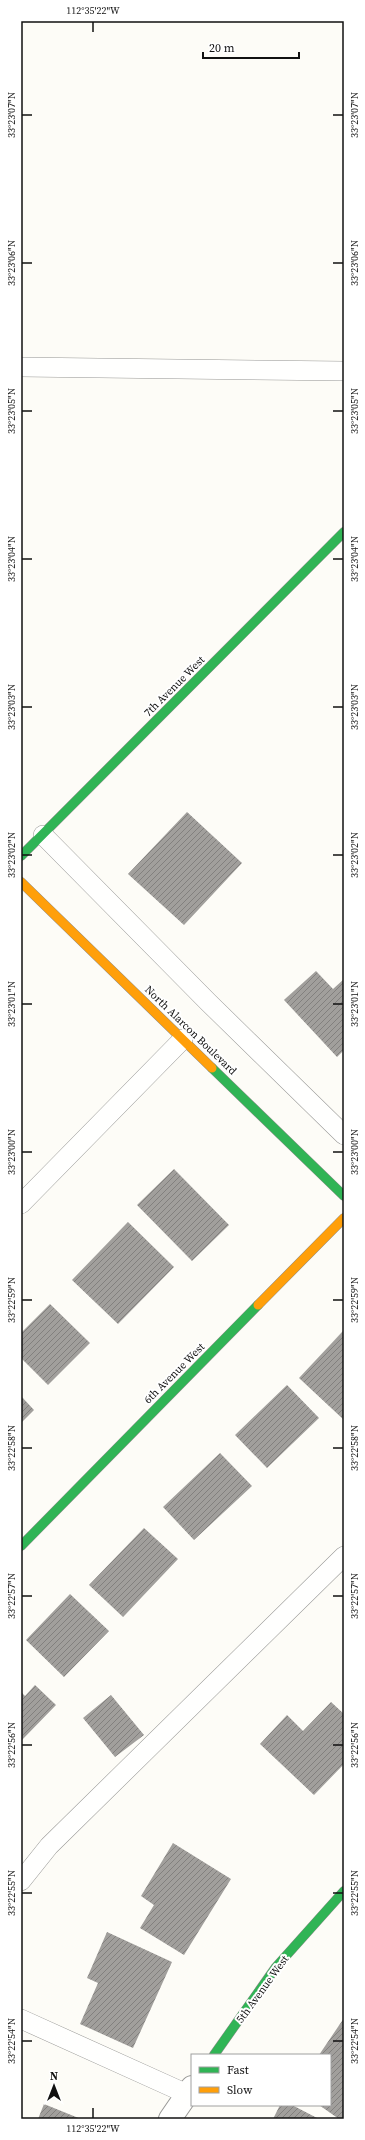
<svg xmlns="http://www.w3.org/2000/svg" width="365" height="2140" font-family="'Source Serif 4',serif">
	<defs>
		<pattern id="building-hatch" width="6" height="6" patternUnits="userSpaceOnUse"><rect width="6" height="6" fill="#a19f9c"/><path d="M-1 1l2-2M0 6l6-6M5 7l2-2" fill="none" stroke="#82807e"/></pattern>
	</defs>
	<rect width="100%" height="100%" fill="#fdfcf7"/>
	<!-- building -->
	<path fill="url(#building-hatch)" d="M187,812L242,863L184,925L128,874Z
		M316,971L333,989L344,979V1050L337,1057L284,1000Z
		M174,1169L229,1225L192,1261L137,1205Z
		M128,1222L174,1267L118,1324L72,1280Z
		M50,1304L90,1343L48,1385L21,1358V1333Z
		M344,1330V1420L299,1378Z
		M287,1385L319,1418L267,1468L235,1435Z
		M21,1396L34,1410L21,1423Z
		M220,1453L252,1486L194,1540L163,1507Z
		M144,1528L178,1559L123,1617L89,1585Z
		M70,1594L109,1631L64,1677L26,1640Z
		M35,1685L56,1705L21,1741V1692L25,1696Z
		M111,1695L144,1735L115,1757L83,1718Z
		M331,1702L344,1714V1764L314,1795L260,1744L287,1715L303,1731Z
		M173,1843L231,1879L184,1955L140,1928L154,1905L141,1896Z
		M107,1932L172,1962L133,2048L80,2024L98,1983L87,1978Z
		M344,2018V2119H339L319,2105H330V2055H319Z
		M44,2104L81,2119H38Z
		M280,2105H292L319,2119H273Z"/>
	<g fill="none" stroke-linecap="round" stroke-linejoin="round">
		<!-- lane casing -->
		<g stroke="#979795" stroke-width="20">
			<path id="lane" d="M21,367L344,371
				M43,835L208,1002L344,1135
				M21,1204L183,1039
				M21,1881L49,1846L344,1556
				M21,2019L187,2094"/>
		</g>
		<!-- street casing -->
		<g stroke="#979795" stroke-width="24">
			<path id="street" d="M170,2119L192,2087"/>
		</g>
		<!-- fast casing -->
		<g stroke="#8e8d8b" stroke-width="10">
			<path id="fast" d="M21,856L344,532
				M212,1068L344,1196
				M21,1546L258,1305
				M214,2055L276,1967L344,1891"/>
		</g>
		<!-- slow casing -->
		<g stroke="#8e8d8b" stroke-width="10">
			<path id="slow" d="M21,882L212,1068
				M258,1305L344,1218"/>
		</g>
		<!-- lane -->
		<use href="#lane" stroke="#fffffe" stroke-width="19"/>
		<!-- street -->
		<use href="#street" stroke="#fffffe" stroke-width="22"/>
		<!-- fast -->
		<use href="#fast" stroke="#30b455" stroke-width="9"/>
		<!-- slow -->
		<use href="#slow" stroke="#ff9f0a" stroke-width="9"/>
	</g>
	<!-- ticks -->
	<path fill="none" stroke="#111" stroke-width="1.5" d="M93,22V32M22,115H32M333,115H343M22,263H32M333,263H343M22,411H32M333,411H343M22,559H32M333,559H343M22,707H32M333,707H343M22,855H32M333,855H343M22,1004H32M333,1004H343M22,1152H32M333,1152H343M22,1300H32M333,1300H343M22,1448H32M333,1448H343M22,1596H32M333,1596H343M22,1745H32M333,1745H343M22,1893H32M333,1893H343M22,2041H32M333,2041H343M93,2108V2118"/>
	<g text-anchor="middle" stroke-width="4" stroke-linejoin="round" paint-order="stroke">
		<!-- street labels -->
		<g font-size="11" fill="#111" stroke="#fff">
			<text transform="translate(174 686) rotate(-45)" y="4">7th Avenue West</text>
			<text transform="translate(191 1030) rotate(44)" y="4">North Alarcon Boulevard</text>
			<text transform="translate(174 1373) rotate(-45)" y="4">6th Avenue West</text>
			<text transform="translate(262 1989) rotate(-54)" y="4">5th Avenue West</text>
		</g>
	</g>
	<!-- border -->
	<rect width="365" height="2140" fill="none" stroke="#ffffff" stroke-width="44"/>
	<!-- legend -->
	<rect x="191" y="2054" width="140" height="52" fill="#ffffff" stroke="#a0a0a0"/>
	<rect x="199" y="2067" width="20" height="6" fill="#30b455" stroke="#a0a0a0"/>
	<text x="227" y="2074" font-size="12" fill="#111111">Fast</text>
	<rect x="199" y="2087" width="20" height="6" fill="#ff9f0a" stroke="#a0a0a0"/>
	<text x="227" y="2094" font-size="12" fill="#111111">Slow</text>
	<!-- north arrow -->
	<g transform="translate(54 2086)" stroke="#ffffff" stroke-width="3" paint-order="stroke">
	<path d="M0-3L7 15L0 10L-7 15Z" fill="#111111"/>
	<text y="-6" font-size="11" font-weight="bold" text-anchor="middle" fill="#111111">N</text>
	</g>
	<!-- scale -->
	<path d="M203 52v6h96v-6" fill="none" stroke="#111111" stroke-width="2"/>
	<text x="209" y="52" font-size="12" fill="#111111" stroke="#ffffff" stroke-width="3" paint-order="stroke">20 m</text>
	<rect x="22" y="22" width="321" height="2096" fill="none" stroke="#111" stroke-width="1.5"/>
	<g font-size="10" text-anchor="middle" fill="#111">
		<text x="93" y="14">112°35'22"W</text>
		<text transform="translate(11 115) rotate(-90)" y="4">33°23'07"N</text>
		<text transform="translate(354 115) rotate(-90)" y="4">33°23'07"N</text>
		<text transform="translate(11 263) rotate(-90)" y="4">33°23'06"N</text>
		<text transform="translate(354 263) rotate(-90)" y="4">33°23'06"N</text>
		<text transform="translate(11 411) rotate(-90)" y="4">33°23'05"N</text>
		<text transform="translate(354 411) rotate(-90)" y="4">33°23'05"N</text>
		<text transform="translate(11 559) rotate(-90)" y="4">33°23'04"N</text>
		<text transform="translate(354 559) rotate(-90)" y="4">33°23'04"N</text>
		<text transform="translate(11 707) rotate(-90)" y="4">33°23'03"N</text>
		<text transform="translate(354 707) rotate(-90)" y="4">33°23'03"N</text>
		<text transform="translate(11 855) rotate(-90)" y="4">33°23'02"N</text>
		<text transform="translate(354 855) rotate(-90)" y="4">33°23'02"N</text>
		<text transform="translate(11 1004) rotate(-90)" y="4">33°23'01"N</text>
		<text transform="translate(354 1004) rotate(-90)" y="4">33°23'01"N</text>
		<text transform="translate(11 1152) rotate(-90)" y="4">33°23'00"N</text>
		<text transform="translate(354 1152) rotate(-90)" y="4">33°23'00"N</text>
		<text transform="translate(11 1300) rotate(-90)" y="4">33°22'59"N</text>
		<text transform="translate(354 1300) rotate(-90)" y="4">33°22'59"N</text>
		<text transform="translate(11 1448) rotate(-90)" y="4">33°22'58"N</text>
		<text transform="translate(354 1448) rotate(-90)" y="4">33°22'58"N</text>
		<text transform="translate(11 1596) rotate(-90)" y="4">33°22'57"N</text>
		<text transform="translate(354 1596) rotate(-90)" y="4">33°22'57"N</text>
		<text transform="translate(11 1745) rotate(-90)" y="4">33°22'56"N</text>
		<text transform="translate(354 1745) rotate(-90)" y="4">33°22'56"N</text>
		<text transform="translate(11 1893) rotate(-90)" y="4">33°22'55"N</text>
		<text transform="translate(354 1893) rotate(-90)" y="4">33°22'55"N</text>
		<text transform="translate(11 2041) rotate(-90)" y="4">33°22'54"N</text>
		<text transform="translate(354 2041) rotate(-90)" y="4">33°22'54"N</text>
		<text x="93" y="2132">112°35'22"W</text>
	</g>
</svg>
